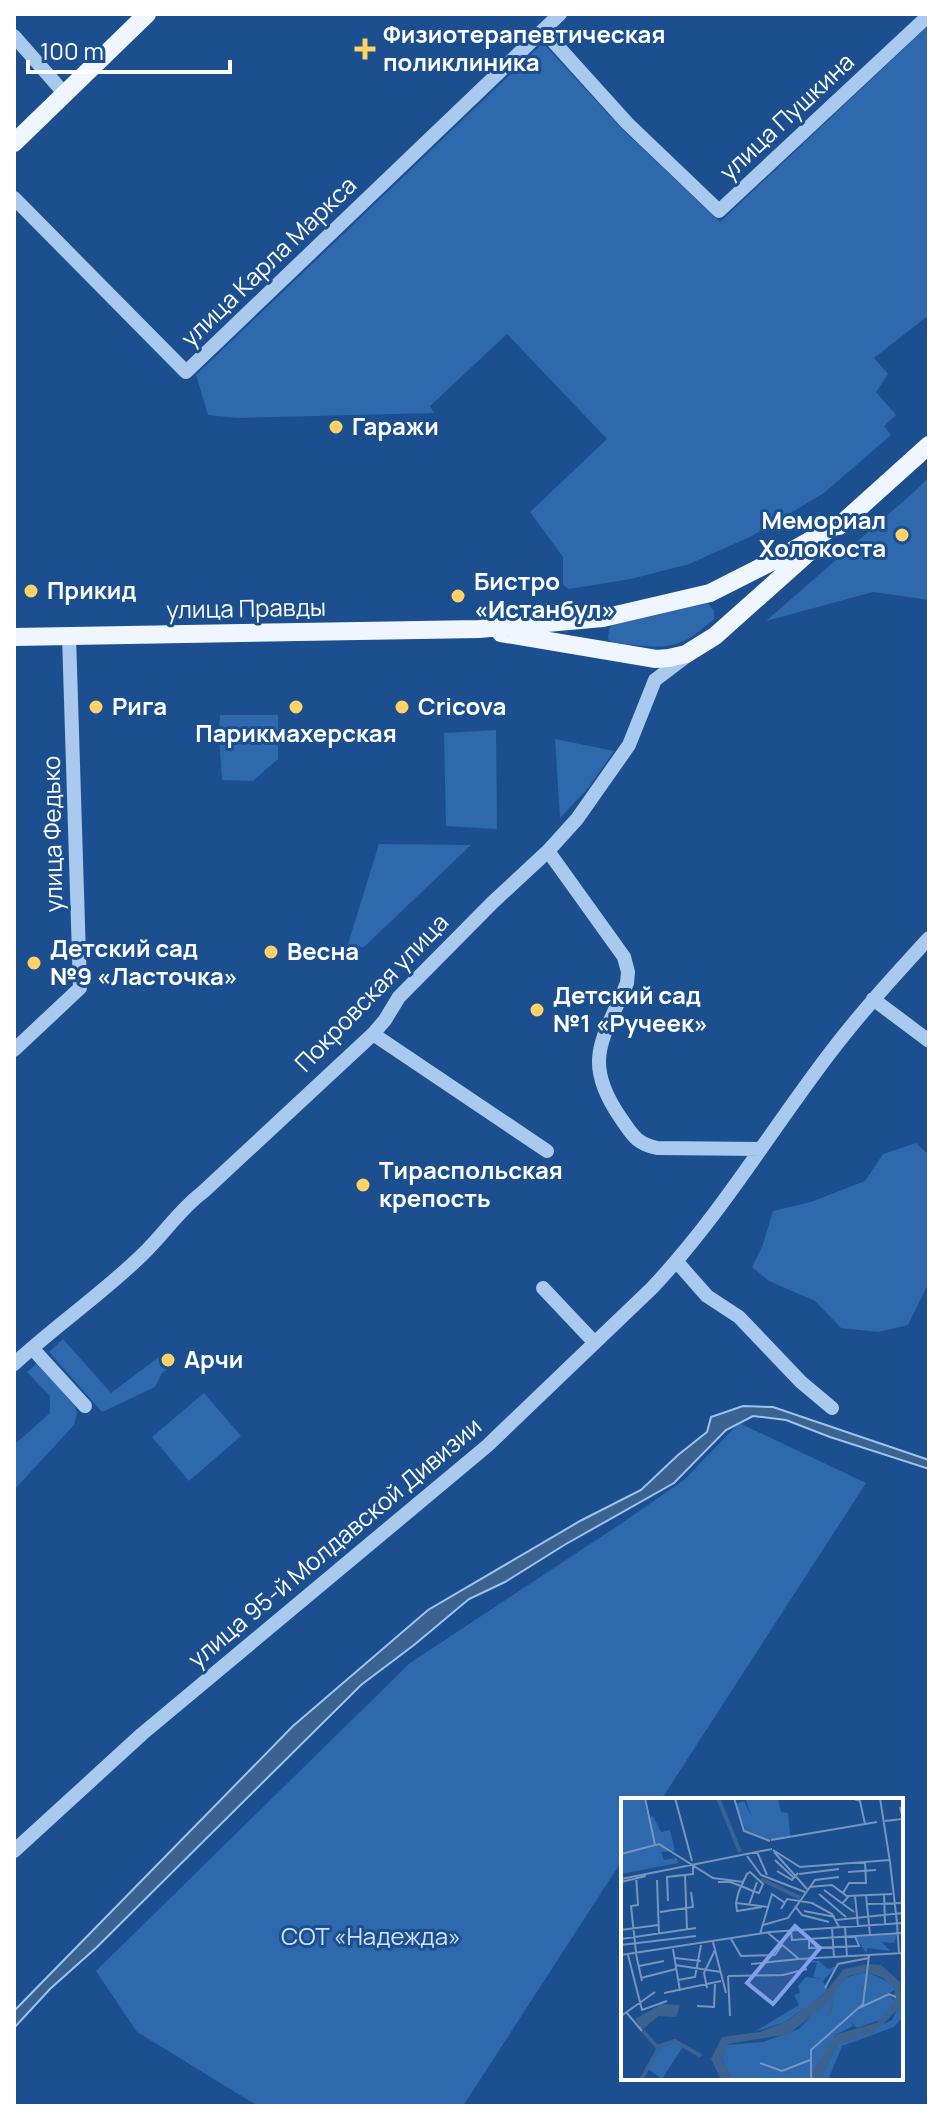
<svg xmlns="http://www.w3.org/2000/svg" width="943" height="2120" font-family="Manrope,sans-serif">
	<rect width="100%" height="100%" fill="#1b4f8f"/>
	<!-- green -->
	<path fill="#2e69ad" d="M929,25V315L874,358L888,374L876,392L896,415L884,426L891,435L824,493L752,536L689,564L631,579L569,589L563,585V557L530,512L607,439L507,334L430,406L434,413L238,418L208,415L196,375L543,43L622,129L720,222Z
		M929,477V600L873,592L766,621L915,491Z
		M708,603L714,611V619C705,626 697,634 688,639C664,652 637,645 612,642L608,639L609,629L612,625Z
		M220,715H278V759L253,781L222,780L219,737Z
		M496,730L497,829L446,826L444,733Z
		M555,739L614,751L589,787L560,818Z
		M379,844L471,845L364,947H347Z
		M916,1143L929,1155V1282L908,1325L879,1332L841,1328L815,1301L769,1281L752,1267L762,1247L773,1211L811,1202L865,1181L883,1154Z
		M63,1339L111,1393L167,1351L175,1363L162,1373L155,1387L102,1412L49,1352Z
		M37,1363L75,1406L77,1414L74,1425L14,1490V1445L50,1413V1396L27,1372Z
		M204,1393L241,1436L189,1481L152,1437Z
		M739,1423L866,1483L661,1800H623V1859L463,2106H258L137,2032L96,1971L410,1663L622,1523L684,1480Z"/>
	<!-- water -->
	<path fill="#3c6290" stroke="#9cc4f0" stroke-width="2" d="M743,1406L773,1407L929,1460V1469L830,1437L786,1420L753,1416L726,1430L674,1483L566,1544L505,1582L469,1599L414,1645L361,1685L97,1947L50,1989L14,2028V2011L293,1726L428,1610L580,1521L641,1490L678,1455L707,1432L711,1417Z"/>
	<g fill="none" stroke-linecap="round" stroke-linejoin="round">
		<!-- minor -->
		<path stroke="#a9c9ee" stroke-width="14" d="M543,30L627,123L719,211L929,15
			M14,36L64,93
			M14,198L186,372L560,14
			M548,851L624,957L628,972L627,983C604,1038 581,1060 620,1117C632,1134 635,1143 657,1148L761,1149
			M873,999L929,1041
			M373,1034L547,1151
			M14,1050L80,988L69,636
			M677,1262L707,1296L739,1317L801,1382L832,1408
			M543,1288L594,1342
			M32,1348L85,1406
			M14,1364C55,1326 102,1294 142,1255C164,1234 179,1210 203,1192L373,1034L385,1020L399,997L492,903L548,851L577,819L629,745L655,680L688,655
			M14,1851L142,1734L487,1446L652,1288C721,1215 772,1128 833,1049C863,1010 896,974 929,938"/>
		<!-- major -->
		<path stroke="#f0f6ff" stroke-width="18" d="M14,143L147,14
			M839,526L929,445
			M501,633L656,659L669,658L686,654L715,636L817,545
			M14,637L479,629L603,618L710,593L779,558L846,520"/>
	</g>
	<!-- markers -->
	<g fill="#ffd166" stroke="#1b4f8f" stroke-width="3">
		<path d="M361 37h8v8h8v8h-8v8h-8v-8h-8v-8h8z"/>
		<circle cx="336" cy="427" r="8"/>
		<circle cx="902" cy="535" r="8"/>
		<circle cx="31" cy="591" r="8"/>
		<circle cx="458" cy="596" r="8"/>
		<circle cx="96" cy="707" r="8"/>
		<circle cx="296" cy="707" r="8"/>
		<circle cx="402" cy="707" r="8"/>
		<circle cx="271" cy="952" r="8"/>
		<circle cx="34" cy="963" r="8"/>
		<circle cx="537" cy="1010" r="8"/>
		<circle cx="363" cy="1185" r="8"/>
		<circle cx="168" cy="1360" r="8"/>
	</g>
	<g text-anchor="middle" stroke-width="6" stroke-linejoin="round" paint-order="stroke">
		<!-- poi labels -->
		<g font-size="24" font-weight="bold" fill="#fff" stroke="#1b4f8f" text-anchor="start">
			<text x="383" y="43">Физиотерапевтическая<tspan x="383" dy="28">поликлиника</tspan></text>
			<text x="352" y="435">Гаражи</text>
			<text x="886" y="529" text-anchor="end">Мемориал<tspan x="886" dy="28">Холокоста</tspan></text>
			<text x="474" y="590">Бистро<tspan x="474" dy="28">«Истанбул»</tspan></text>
			<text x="47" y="599">Прикид</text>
			<text x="112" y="715">Рига</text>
			<text x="418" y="715">Cricova</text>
			<text x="296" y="742" text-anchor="middle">Парикмахерская</text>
			<text x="50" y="957">Детский сад<tspan x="50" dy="28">№9 «Ласточка»</tspan></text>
			<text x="287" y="960">Весна</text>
			<text x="553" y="1004">Детский сад<tspan x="553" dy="28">№1 «Ручеек»</tspan></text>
			<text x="379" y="1179">Тираспольская<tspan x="379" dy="28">крепость</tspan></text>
			<text x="184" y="1368">Арчи</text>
		</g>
		<!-- street labels -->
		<g font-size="24" fill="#fff" stroke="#1b4f8f">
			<text transform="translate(787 117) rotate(-43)" y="8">улица Пушкина</text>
			<text transform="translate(269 262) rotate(-44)" y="8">улица Карла Маркса</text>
			<text transform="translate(246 609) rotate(-1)" y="8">улица Правды</text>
			<text transform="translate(53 834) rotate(-91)" y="8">улица Федько</text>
			<text transform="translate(372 993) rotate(-46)" y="8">Покровская улица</text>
			<text transform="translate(335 1543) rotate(-40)" y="8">улица 95-й Молдавской Дивизии</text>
		</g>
		<!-- park labels -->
		<g font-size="24" fill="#cfe3fa" stroke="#1b4f8f">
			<text x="371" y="1945">СОТ «Надежда»</text>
		</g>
	</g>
	<!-- overview -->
	<g transform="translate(621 1798)">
		<rect width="282" height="282" fill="#1b4f8f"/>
		<path d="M0,0H23L27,19L32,18L40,34L49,32L54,53L40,54L43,62L56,60L57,65L0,76ZM124,0H157L160,14L167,15L169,38L148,42L125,34L115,6L123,3L131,20ZM276,136L273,145L261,144L269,153L247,150L245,155L235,139ZM180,162L198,163L207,171L216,168L202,183L207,192L184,212L168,222L183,210L164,224L133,234L178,207L173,197L179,195L177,188L185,179L201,181L192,179L196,165ZM246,174L271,186L274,192L268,195L274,205L262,221L236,230L230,224L232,228L214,237L191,282H111L101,260L106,247L142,244L178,231L226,179ZM282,200V219L273,229L221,248L207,282H199L216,247L271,222ZM53,243L63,247L41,281L27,271L39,248Z" fill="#2e69ad"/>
		<path d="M247,166L260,167L279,184L280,208L254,234L216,247L199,282H191L192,273L214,237L255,225L271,210L274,191L262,180L246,174L227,178L210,200L212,201V211L210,215L206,219L210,202L168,236L107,246L101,260L111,282H100L90,261L101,239L139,234L166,223L202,197L223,171ZM41,206L59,207L55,219L37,218L21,232L14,221Z" fill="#3c6290"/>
		<path fill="none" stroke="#3c6290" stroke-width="4" d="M97,0L119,54M140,81L179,100M22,233L36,249L54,243L80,258M20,282L39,248"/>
		<path fill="none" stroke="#7695bc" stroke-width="2" d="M24,0L34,47M54,0L71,63M113,0L123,33L149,43M230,0L239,3L244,26M259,0L269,64M264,23L282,21L279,9M150,42L256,24M152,52L179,69L269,62M136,54L146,77M153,54L186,91M0,56L38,46L92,80L122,84M126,58L140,77L184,94M154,62L173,80M269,64L276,125M156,73L171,82L177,75M227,74L255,72M178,76L218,71M64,77L66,132M0,81L151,51M36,82L38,136M0,84L25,78M97,84H109L120,88L132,93L138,95L142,86L129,74L126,76L122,84V85L120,88L117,96L115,105L147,109M188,89L211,87L227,99L221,106M203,92L233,114M222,95L228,85H245L244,63M198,96L225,119M263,96L264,126M245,97L249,137M226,98L271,96M234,98L237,128M47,103L46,79L72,76V67M115,105L116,113L141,109M246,106L282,105M128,107L136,84M174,108L181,117L208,124M160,111L166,101L191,105L211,116L218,129M183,113L214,119M39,114L72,109L70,94M215,122L282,115M276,125L278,156M142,127L167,120L194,82L218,79M224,129L226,158M211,130L213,159M0,132L37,127M170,133L171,142L282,135M146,134L178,161L282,155M139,136L151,96L164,105M0,141L75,130M110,141L120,158L154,157L161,147M188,142V150L238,148L234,138M92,144L105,195M0,147L75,138M52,151L59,193M15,154L10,108L17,107L15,78M15,156L21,183M0,157L149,134L282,125M7,157L21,212L46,203M54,160L80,163M130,166L178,161M54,167L100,174M18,168L43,163M107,178L162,177L186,171M107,178L109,218M20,180L55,171M57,182L74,179L80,147M86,190L83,175L94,152M204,190L217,166L248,160M43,195L100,183M76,208L93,209L94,186M238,210L268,196L275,199M5,214L21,233M0,218L34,194M139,265L161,273L189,262M190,282V252L242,206L248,158"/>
		<path fill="#839eea" fill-opacity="0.15" stroke="#839eea" stroke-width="4" d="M174,128L199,150L152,206L126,185Z"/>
		<rect width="282" height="282" fill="none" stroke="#fff" stroke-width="4"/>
	</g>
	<!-- border -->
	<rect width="943" height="2120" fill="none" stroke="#ffffff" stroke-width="32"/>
	<!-- scale -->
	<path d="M28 60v12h202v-12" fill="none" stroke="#ffffff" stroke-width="4"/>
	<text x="40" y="60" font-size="24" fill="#ffffff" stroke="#1b4f8f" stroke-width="6" paint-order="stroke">100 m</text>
</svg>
